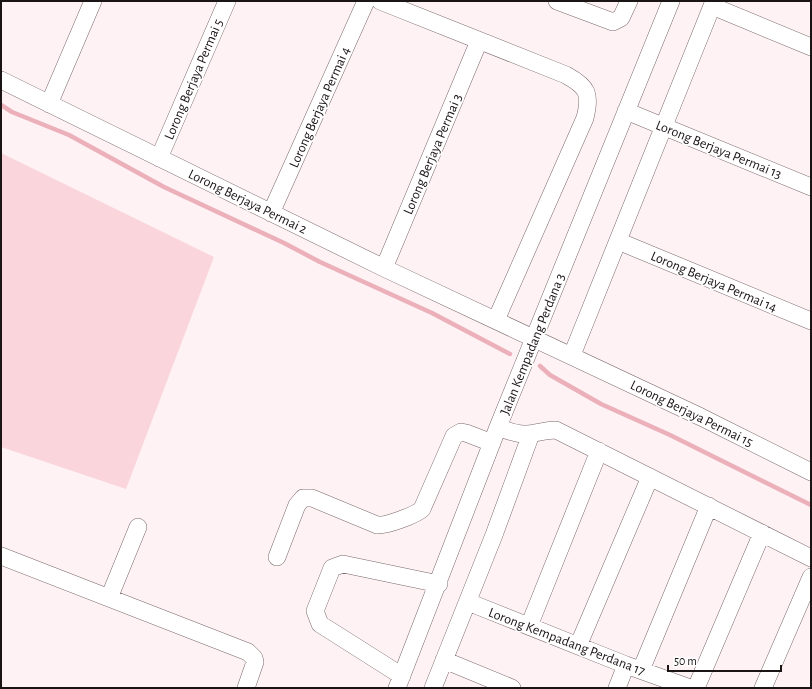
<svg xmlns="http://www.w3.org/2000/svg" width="812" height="689" font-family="'Alegreya Sans',sans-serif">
	<rect width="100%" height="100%" fill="#fef2f4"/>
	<!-- green -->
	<path fill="#fad6dc" d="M1,153L214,257L126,489L1,447Z"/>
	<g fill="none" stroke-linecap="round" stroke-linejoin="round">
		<!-- stream -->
		<path stroke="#ebb0ba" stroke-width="4.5" d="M1,105L12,112L69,135L164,187L284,243L320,262L432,313L510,354
			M540,366L550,375L601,404L670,435L811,505"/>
		<!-- minor casing -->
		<g stroke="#7a696c" stroke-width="18">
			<path id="minor" d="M380,1L566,75C588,87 591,94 585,118L496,320
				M557,1L613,22L621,18L629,1
				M712,6L811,47
				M1,80L384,268L701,417L811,472
				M49,104L93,1
				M626,111L811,187
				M159,158L227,1
				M271,213L366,1
				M618,241L811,321
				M384,268L479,41
				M572,355L714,1
				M498,427C506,430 515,434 524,434C535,434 545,430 556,430L811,558
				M1,556L248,652L254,658L255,662L246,688
				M277,557L297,505L303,498H312L377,525C386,526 416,515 422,509L454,436L461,432L466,433L492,443
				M109,598L138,527
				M468,602L626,665L690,688
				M529,626L599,451
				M578,646L650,477
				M444,660L512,688
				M641,670L709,506
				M402,676L320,624L315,611L332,568L343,564L439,584
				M397,688L498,427L671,1
				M433,688L494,535L531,434
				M617,688L626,665
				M696,688L762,533
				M763,688L811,577"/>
		</g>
		<!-- minor -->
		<use href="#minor" stroke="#fff" stroke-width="17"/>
	</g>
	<g text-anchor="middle" stroke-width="3.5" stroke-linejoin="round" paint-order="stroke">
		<!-- street labels -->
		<g font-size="14" fill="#1a1415" stroke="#fff">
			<text transform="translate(193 79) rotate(-67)" y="5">Lorong Berjaya Permai 5</text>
			<text transform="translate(319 107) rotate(-66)" y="5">Lorong Berjaya Permai 4</text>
			<text transform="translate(719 149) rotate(22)" y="5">Lorong Berjaya Permai 13</text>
			<text transform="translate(432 154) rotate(-67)" y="5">Lorong Berjaya Permai 3</text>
			<text transform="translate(248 201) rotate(26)" y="5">Lorong Berjaya Permai 2</text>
			<text transform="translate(714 281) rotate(23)" y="5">Lorong Berjaya Permai 14</text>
			<text transform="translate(532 344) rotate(-68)" y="5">Jalan Kempadang Perdana 3</text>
			<text transform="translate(692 413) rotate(26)" y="5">Lorong Berjaya Permai 15</text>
			<text transform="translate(567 641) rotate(21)" y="5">Lorong Kempadang Perdana 17</text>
		</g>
	</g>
	<!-- border -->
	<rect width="812" height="689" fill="none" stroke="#1a1415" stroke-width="4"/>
	<!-- scale -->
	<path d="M668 665v6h113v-6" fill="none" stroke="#1a1415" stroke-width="2"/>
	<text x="674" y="665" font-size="12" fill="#1a1415" stroke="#ffffff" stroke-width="3" paint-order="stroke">50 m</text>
</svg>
